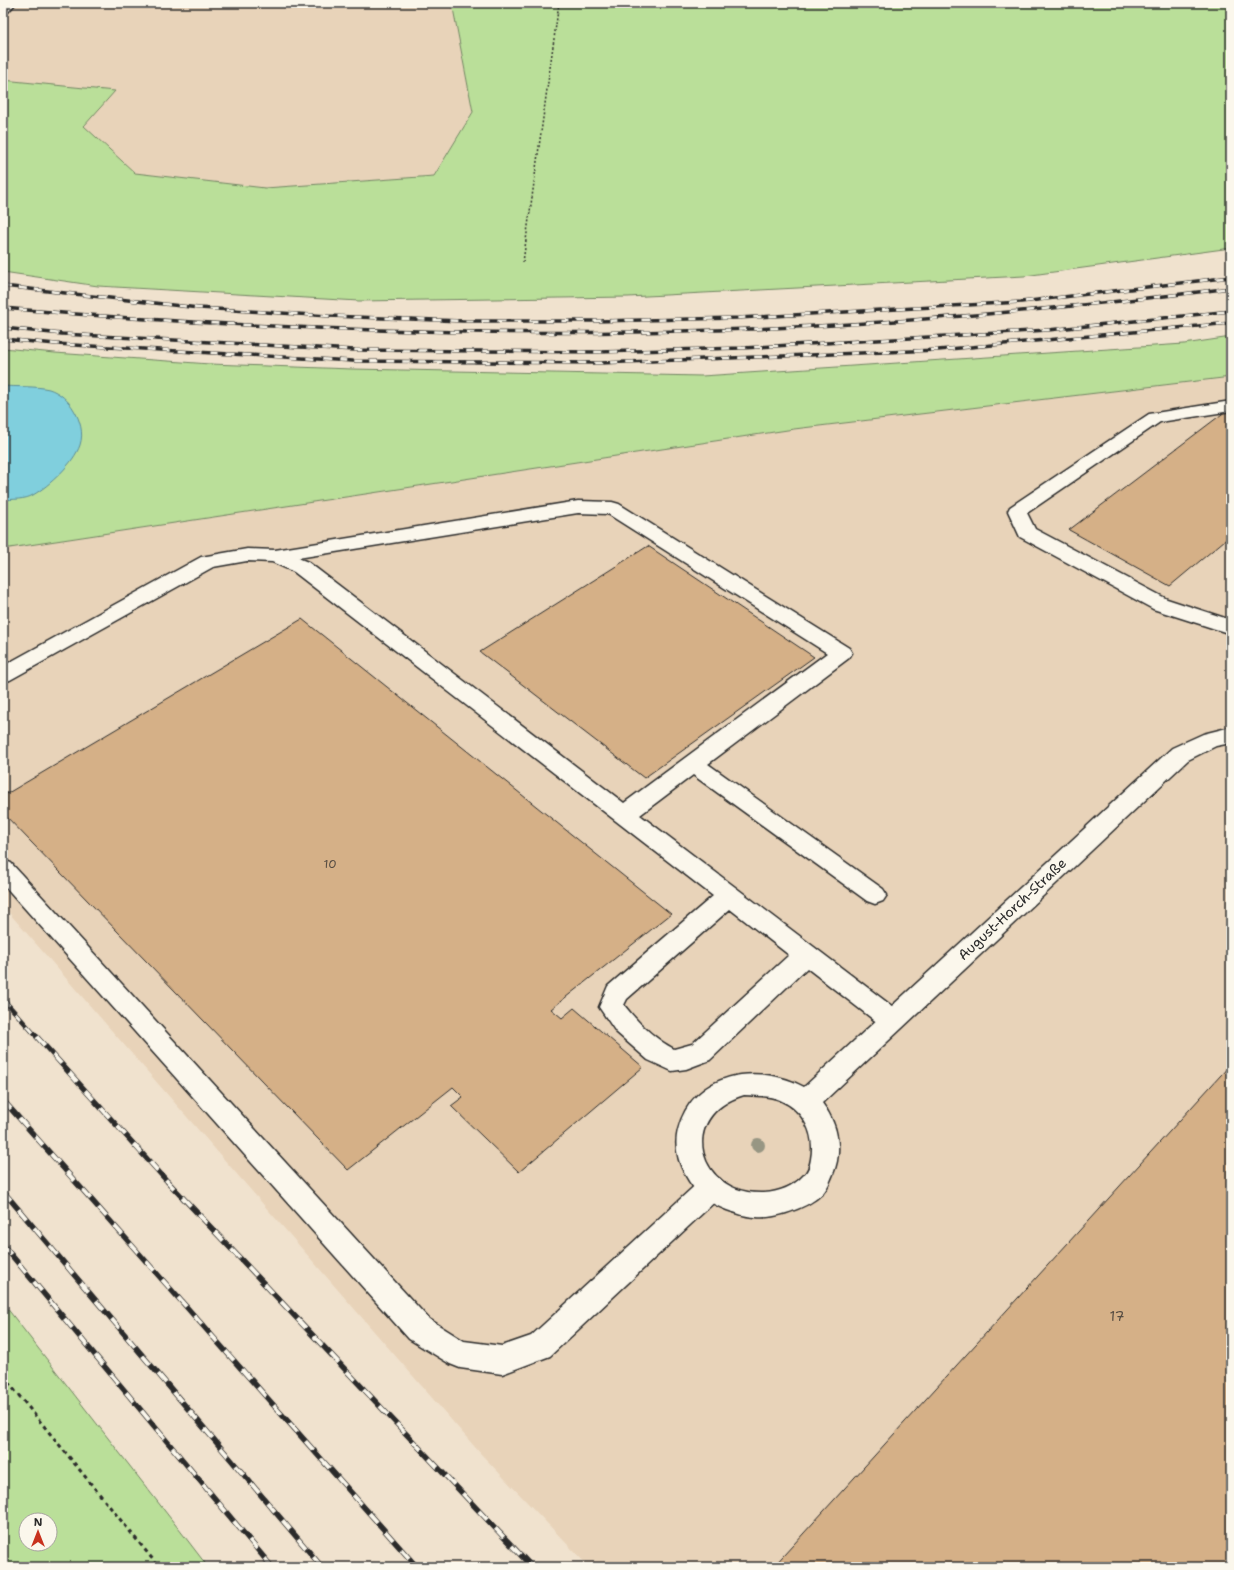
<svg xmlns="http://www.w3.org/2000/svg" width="1234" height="1570" font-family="'Shantell Sans',sans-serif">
	<rect width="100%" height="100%" fill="#f0e2ce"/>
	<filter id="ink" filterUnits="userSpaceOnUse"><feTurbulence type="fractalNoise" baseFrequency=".025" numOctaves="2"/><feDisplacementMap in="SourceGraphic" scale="8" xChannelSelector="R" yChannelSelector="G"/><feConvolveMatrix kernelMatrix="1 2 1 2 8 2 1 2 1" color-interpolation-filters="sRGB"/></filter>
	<g filter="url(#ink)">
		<!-- built -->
		<path fill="#e8d3b9" d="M3,3H452L473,112L434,176L265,188L135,173L83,126L114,91L3,80Z
			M1231,377V1567H589L481,1454L3,906V549L794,429Z"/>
		<!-- green -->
		<path fill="#badf99" stroke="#728562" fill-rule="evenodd" d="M452,3H1231V248L1024,276L628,297L359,301L98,286L3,272V80L115,91L84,126L135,173L265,188L434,176L473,112Z
			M1231,337V377L794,429L3,549V348L55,353L210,364L352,369L702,376L1184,344Z
			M3,1303L185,1537L208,1567H3ZM26,1520H50V1544H26Z"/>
		<!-- water -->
		<path fill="#80cfdd" stroke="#5e8d96" d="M3,386C16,387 36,386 49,389C59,392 69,401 74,410C80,420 84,433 80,445C74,463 49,486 33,495C25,500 12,499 3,500Z"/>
		<!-- building -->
		<path fill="#d5b087" stroke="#2b2b2b" d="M1226,411L1231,413V535L1170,586L1069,530Z
			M648,546L814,657L644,778L480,652Z
			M302,619L671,914L551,1009L562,1018L574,1008L643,1067L519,1172L451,1106L463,1097L453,1087L348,1170L3,813V796Z
			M1231,1064V1567H773Z"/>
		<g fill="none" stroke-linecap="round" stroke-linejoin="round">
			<!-- service casing -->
			<g stroke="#2b2b2b" stroke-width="3">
				<path id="service" d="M3,3H16L8,12L3,13Z
					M1231,401V411L1160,422L1027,513L1035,529L1167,599L1231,620V634L1153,609L1020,537L1008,511L1010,507L1149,414Z
					M578,501L612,502L619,504L849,648L852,653L849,658L708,764L883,889L887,895L883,901L875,904L867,901L693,775L640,815L901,1013L904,1020L901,1027L892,1030L883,1027L807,968L710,1060L686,1069L672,1071L648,1060L616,1032L599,1007L608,986L713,896L294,572L272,562L247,561L213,567L10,680L3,682V666L201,557L247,549L275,550ZM578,513L608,514L827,653L624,803L308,562L298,558ZM730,909L789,955L692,1044L674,1049C655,1039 637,1022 624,1005L627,999Z
					M3,860L11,863L429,1319L464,1341L502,1346L531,1336L702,1179L711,1176L720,1179L724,1188L720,1197L550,1356L502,1374L460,1368L450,1364L409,1339L3,884Z"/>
			</g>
			<!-- minor casing -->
			<g stroke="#2b2b2b" stroke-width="3">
				<path id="minor" d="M1231,727V743L1216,746L1188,760L822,1103C838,1124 843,1150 833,1174C830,1181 828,1187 823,1193C813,1203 799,1209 786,1213C776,1216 767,1218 756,1217C746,1217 737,1213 727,1210C709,1203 695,1193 686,1176C678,1162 674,1146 678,1130C692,1072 758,1062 804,1087L1172,748L1203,734ZM744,1095C755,1096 770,1095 780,1100C803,1110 816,1133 811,1159C810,1165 809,1170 804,1175C793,1187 779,1192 764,1193C698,1196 675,1116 744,1095Z"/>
			</g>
			<!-- path-far1 -->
			<path stroke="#2b2b2b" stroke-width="1.5" stroke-dasharray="2 2" stroke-linecap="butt" d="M523,262L559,3"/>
			<!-- path -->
			<path stroke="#2b2b2b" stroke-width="3" stroke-dasharray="4 4" stroke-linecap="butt" d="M3,1376L159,1567"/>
			<!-- service -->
			<use href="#service" fill="#fbf7ec" fill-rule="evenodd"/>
			<!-- minor -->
			<use href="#minor" fill="#fbf7ec" fill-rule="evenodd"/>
			<!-- rail-far2 casing -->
			<g stroke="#2b2b2b" stroke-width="3.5">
				<path id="rail-far2" d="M3,286L199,308L329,316L463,321H595L738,318L1021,302L1231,277
					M3,308C252,330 501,338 750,329C911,323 1072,308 1231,288
					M3,328L62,334L355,350L598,352L742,348L1048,330L1231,311
					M3,339L56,344L353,361L600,363L938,350L1231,323"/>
			</g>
			<!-- rail-far1 casing -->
			<g stroke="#2b2b2b" stroke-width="4.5">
				<path id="rail-far1" d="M3,999L38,1038"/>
			</g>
			<!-- rail casing -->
			<g stroke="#2b2b2b" stroke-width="5.5">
				<path id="rail" d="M37,1037L167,1181L532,1567
					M3,1100L417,1567
					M3,1191L322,1567
					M3,1245L272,1567"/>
			</g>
			<!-- rail-far2 -->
			<use href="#rail-far2" stroke="#fbf7ec" stroke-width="2.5" stroke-dasharray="8" stroke-linecap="butt"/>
			<!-- rail-far1 -->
			<use href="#rail-far1" stroke="#fbf7ec" stroke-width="3" stroke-dasharray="9" stroke-linecap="butt"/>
			<!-- rail -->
			<use href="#rail" stroke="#fbf7ec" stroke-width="4" stroke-dasharray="12" stroke-linecap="butt"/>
		</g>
		<!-- trees -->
		<circle fill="#979683" cx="758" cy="1145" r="7"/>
	</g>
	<g text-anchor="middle" stroke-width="4" stroke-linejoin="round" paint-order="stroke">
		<!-- number labels -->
		<g font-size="12" fill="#564c42">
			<text x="330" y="868">10</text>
		</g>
		<!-- street labels -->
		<g font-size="14" fill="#2b2b2b" stroke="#fbf7ec">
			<text transform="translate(1012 909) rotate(-43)" y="5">August-Horch-Straße</text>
		</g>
		<!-- near-number labels -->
		<g font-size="14" fill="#564c42">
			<text x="1117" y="1321">17</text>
		</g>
	</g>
	<!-- margin -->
	<rect width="1234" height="1570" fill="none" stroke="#fbf7ec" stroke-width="16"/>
	<rect x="8" y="8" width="1218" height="1554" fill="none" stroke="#2b2b2b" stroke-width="1.5" filter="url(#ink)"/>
	<!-- north arrow -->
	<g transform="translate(38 1532)"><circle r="19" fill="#fbf7ec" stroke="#a8a59f"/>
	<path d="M0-3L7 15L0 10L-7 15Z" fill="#c8321e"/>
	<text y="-6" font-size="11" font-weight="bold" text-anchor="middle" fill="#2b2b2b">N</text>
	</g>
</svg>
